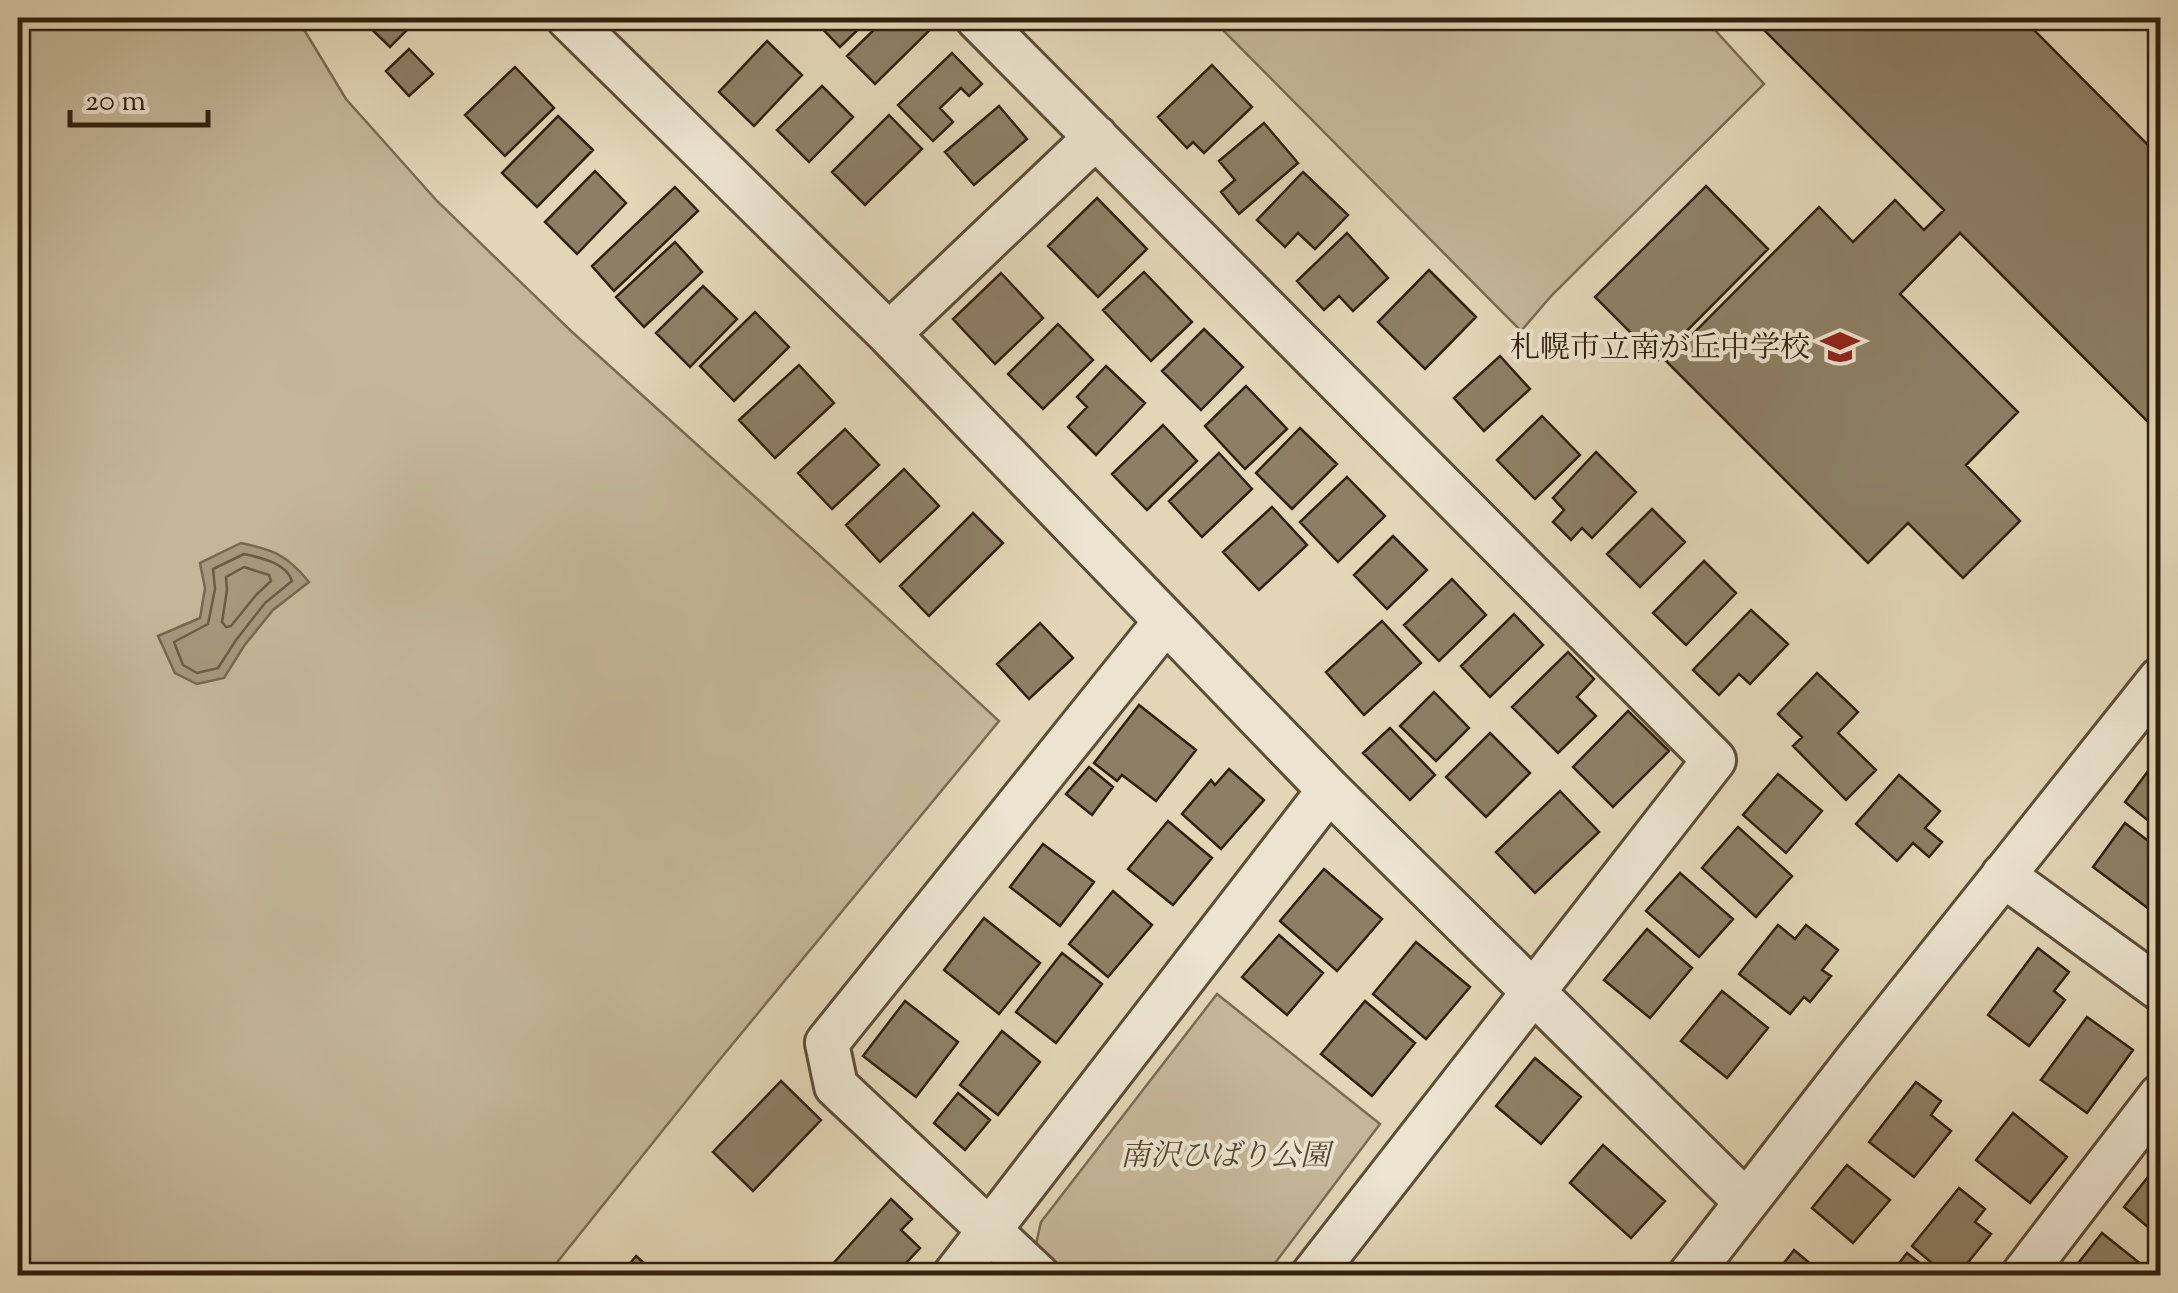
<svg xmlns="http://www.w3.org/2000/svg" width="2178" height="1293" font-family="'Sorts Mill Goudy','Noto Serif JP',serif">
	<rect width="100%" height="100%" fill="#e2d6b6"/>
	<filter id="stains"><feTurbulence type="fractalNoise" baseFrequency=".002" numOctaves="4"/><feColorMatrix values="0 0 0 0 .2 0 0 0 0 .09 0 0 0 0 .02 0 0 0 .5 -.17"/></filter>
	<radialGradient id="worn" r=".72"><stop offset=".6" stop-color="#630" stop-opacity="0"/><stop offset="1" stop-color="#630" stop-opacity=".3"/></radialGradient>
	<!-- green -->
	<path fill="#c4b799" stroke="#7a6c53" stroke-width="2.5" d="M18,18H297L346,99L437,201L571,331L815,551L999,721L707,1075L547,1275H18Z
		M1211,18H1704L1764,84L1552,295L1521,331Z
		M1217,994L1380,1124L1266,1275H1068L1036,1244L1041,1222Z"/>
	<!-- water -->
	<path fill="#a6987d" stroke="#776850" stroke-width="2.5" d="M241,543C274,550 287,555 309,582L273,610L244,646L224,678L197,684L175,673L158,636L200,618L205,588L200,563Z"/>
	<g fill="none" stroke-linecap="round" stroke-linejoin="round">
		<!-- shore -->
		<path stroke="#6c5c45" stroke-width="2.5" d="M244,554C262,558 286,563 292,581L265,603L236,640L218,668L197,673L183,665L174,642L208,624L215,589L213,569Z
			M244,567L269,575L271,581L256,595L231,626L226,627L222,622L227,590L226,577Z"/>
	</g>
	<!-- building -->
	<path fill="#8d7f65" stroke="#31200d" stroke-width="2.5" d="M360,18H419L390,47Z
		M812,18H870L840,47Z
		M886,18L941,19L875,84L847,56Z
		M1752,18H2022L2160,157V434L1960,233L1900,294L2018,412L1966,465L2020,521L1963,578L1908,523L1868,563L1666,361L1819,207L1853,242L1895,200L1924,230L1944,210Z
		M767,41L802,75L754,126L719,92Z
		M409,49L433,74L409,96L386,71Z
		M952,53L982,84L969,96L961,88L940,108L953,122L933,141L898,105Z
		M1212,65L1252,107L1204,153L1193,142L1187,148L1158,117Z
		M515,67L554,108L505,156L465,115Z
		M822,86L853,117L809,162L777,130Z
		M999,106L1027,139L974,185L945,152Z
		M889,115L922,149L865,205L832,172Z
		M558,116L593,150L537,207L502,173Z
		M1264,123L1298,163L1239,214L1221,192L1235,180L1219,161Z
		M595,171L626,203L577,254L545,222Z
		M1303,172L1348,215L1315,249L1298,233L1285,247L1257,220Z
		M1706,186L1768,249L1658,360L1595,297Z
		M675,187L698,211L614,291L592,266Z
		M1097,198L1147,249L1098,297L1048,246Z
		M1347,233L1388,278L1353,311L1339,296L1324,310L1297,281Z
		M675,242L702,272L644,327L616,297Z
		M1429,270L1476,317L1425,369L1378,322Z
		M1144,272L1192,322L1151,361L1103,310Z
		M1001,273L1043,318L995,364L953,319Z
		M703,286L737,319L690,367L656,333Z
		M755,312L789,347L734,401L700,366Z
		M1058,324L1093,360L1043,409L1008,374Z
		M1204,329L1243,367L1201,410L1162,371Z
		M1500,356L1530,389L1484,431L1454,398Z
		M799,365L834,403L775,458L739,420Z
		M1106,366L1145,403L1096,455L1068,427L1087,407L1077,397Z
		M1246,386L1287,429L1245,469L1205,426Z
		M1542,416L1580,455L1535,499L1497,460Z
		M1163,425L1197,461L1147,510L1112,474Z
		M1300,428L1337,464L1292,509L1256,473Z
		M845,429L879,465L832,509L798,473Z
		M1596,452L1636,492L1592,538L1582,528L1571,540L1553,522L1564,510L1553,498Z
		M1219,453L1252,489L1202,537L1169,501Z
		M904,469L939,506L880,562L846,525Z
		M1347,477L1385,516L1338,562L1300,522Z
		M1272,507L1307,545L1259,590L1223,552Z
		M1652,509L1685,542L1640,587L1607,554Z
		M973,513L1003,543L929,616L900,586Z
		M1393,536L1427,570L1387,609L1354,575Z
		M1704,561L1736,593L1686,645L1653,613Z
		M1452,579L1486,615L1439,661L1404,625Z
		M1751,610L1788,644L1750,684L1739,674L1719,695L1693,670Z
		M1514,614L1543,645L1490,697L1461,666Z
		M1382,621L1421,663L1364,715L1326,672Z
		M1040,623L1073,658L1029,699L997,664Z
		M1568,652L1594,679L1577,697L1596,716L1558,753L1512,707Z
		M1817,673L1858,712L1838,733L1876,770L1846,800L1793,746L1802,737L1778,714Z
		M1434,692L1469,728L1436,761L1400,726Z
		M1139,705L1196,750L1156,801L1122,775L1117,781L1094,763Z
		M1628,711L1669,751L1613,807L1573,767Z
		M1390,728L1435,775L1410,800L1363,753Z
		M1490,733L1530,773L1486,817L1446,777Z
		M2160,755V830L2125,802Z
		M1089,767L1113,787L1092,815L1066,794Z
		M1229,769L1264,800L1221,849L1182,814L1211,780L1215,785Z
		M1778,774L1822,811L1786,853L1743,815Z
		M1899,775L1940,811L1925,828L1942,842L1929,857L1913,843L1897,861L1856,824Z
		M1560,791L1599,832L1535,893L1496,852Z
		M1168,821L1212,858L1173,905L1128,869Z
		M2125,823L2160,850V911L2157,915L2093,867Z
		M1738,827L1792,876L1756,917L1702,868Z
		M1043,844L1094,882L1060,926L1010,887Z
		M1324,869L1382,919L1337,971L1280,921Z
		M1680,873L1733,919L1699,957L1646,911Z
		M1113,891L1152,925L1108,977L1069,944Z
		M984,918L1040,963L999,1014L944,970Z
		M1778,925L1795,939L1806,925L1838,950L1822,970L1831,976L1810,1002L1804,997L1790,1014L1739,974Z
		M1647,929L1692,968L1650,1018L1604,980Z
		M1279,935L1323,973L1287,1015L1242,977Z
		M1416,942L1470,987L1426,1039L1373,994Z
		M2038,948L2069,972L2054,991L2065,1000L2029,1046L1988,1015Z
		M1062,953L1102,984L1056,1043L1016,1012Z
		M1722,991L1768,1028L1727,1078L1681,1041Z
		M905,1001L958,1042L916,1097L863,1056Z
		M1365,1001L1415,1043L1372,1096L1321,1054Z
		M2087,1017L2133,1050L2087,1113L2041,1080Z
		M1002,1031L1040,1062L998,1115L960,1085Z
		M1535,1058L1581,1097L1541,1144L1496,1106Z
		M781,1081L821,1120L753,1191L713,1152Z
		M1916,1082L1941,1101L1931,1115L1951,1131L1914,1177L1869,1142Z
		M958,1093L990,1120L965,1150L934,1123Z
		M2013,1113L2067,1157L2030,1203L1976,1160Z
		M1603,1145L1665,1201L1631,1238L1570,1183Z
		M2160,1162V1237L2124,1207Z
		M1847,1165L1890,1200L1853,1243L1812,1208Z
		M1959,1188L1985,1209L1975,1222L1991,1234L1957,1276H1947L1912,1246Z
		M891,1199L912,1219L901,1230L920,1248L894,1276H822Z
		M2102,1233L2147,1269L2141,1276H2068Z
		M1794,1250L1825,1276H1774Z
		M1907,1253L1936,1276H1889Z
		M636,1256L659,1276H620Z"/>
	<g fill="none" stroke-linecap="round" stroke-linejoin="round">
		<!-- minor casing -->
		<g stroke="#5d4e37" stroke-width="48">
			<path id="minor" d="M568,18L889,334L1329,790L1746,1202
				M977,18L1714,760L1312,1276
				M889,334L1096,137
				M2003,875L2160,989
				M954,1276L1329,790
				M1038,1276L836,1086L827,1043L1165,622
				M1689,1276L1855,1062L2160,679
				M2022,1276L2160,1096"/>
		</g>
		<!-- minor -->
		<use href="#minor" stroke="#ece4d0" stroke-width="42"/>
	</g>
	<!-- icons -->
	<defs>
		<g id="school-bare" transform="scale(3)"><path d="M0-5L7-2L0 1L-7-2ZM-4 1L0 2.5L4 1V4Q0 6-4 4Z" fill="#8f2418" stroke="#ece4d0" stroke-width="2.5" paint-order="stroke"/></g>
	</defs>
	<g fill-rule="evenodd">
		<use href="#school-bare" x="1840" y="347"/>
	</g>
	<g text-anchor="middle" stroke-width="8" stroke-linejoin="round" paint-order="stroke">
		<!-- poi labels -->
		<g font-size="30" fill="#31200d" stroke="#ece4d0" text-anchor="end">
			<text x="1810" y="357">札幌市立南が丘中学校</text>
		</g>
		<!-- park labels -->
		<g font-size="30" font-style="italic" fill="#564630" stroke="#ece4d0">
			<text x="1225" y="1165">南沢ひばり公園</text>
		</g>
	</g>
	<!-- margin -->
	<rect width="2178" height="1293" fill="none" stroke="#e2d6b6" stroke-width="60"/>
	<rect x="20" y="20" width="2138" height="1253" fill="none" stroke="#31200d" stroke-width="5"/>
	<rect x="30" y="30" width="2118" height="1233" fill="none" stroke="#31200d" stroke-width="2.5"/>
	<!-- scale -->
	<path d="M70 110v15h138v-15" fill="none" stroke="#31200d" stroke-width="5"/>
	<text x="85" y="110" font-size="30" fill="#31200d" stroke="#ece4d0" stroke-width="8" paint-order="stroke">20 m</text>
	<rect width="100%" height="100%" filter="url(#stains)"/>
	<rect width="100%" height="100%" fill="url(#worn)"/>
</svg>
